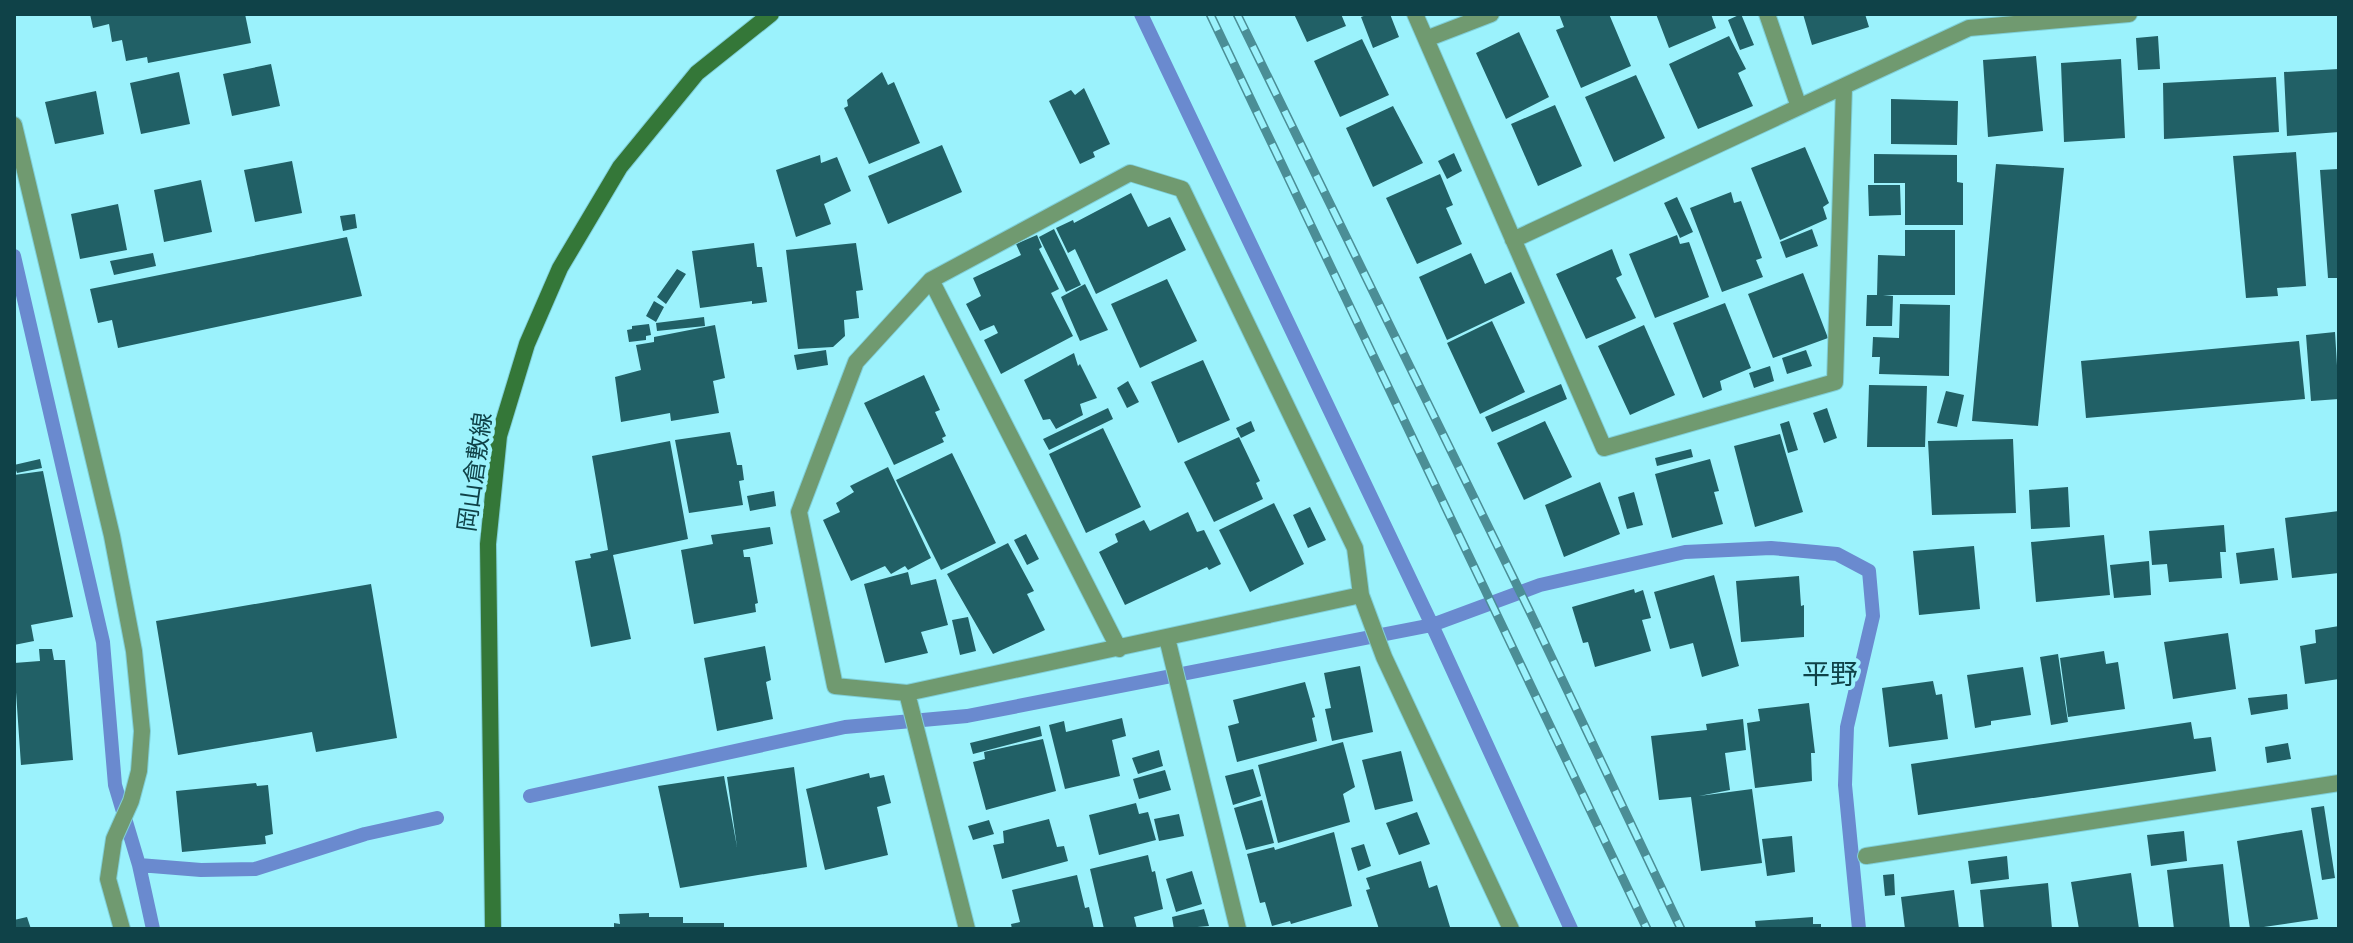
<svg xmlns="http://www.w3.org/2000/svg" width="2353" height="943" font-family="'Playfair Display','Noto Sans JP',serif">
	<rect width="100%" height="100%" fill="#9bf2fc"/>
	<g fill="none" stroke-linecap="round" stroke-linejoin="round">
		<!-- stream -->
		<path stroke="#6a8acf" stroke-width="14" d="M1141,14L1432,625L1571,929
			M14,256L103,642L115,785L139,865L153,929
			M530,796L845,727L967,716L1432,625L1540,585L1685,552L1771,548L1837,554L1869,571L1873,616L1847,727L1845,785L1859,929
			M139,865L201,870L255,869L365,834L437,818"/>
	</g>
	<!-- building -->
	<path fill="#216066" d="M90,14H245L251,43L148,63L147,57L126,61L122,40L112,42L109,24L93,28Z
		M1294,14H1341L1346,26L1307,42Z
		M1369,14H1390L1399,37L1373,48L1361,17Z
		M1559,14H1609L1631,66L1581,88L1556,30L1564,27Z
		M1656,14H1711L1716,28L1669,48Z
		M1741,14L1754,45L1740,50L1728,20Z
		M1803,14H1865L1869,27L1812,45Z
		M1519,32L1549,97L1506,119L1476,53Z
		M1729,36L1746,69L1738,73L1753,106L1698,129L1669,64Z
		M2158,36L2160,69L2138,70L2136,38Z
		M1362,39L1389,95L1340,117L1314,61Z
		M2036,56L2043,131L1988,137L1983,60Z
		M2121,59L2125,138L2064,142L2061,63Z
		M271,64L280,106L232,116L223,74Z
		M2339,69V132L2287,136L2284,72Z
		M179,72L190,124L141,134L130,83Z
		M882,72L888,85L894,82L920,143L869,164L844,108L848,106L847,100Z
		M1636,75L1665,138L1614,162L1585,97Z
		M2276,77L2279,132L2164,139L2163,83Z
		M1084,88L1110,144L1093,152L1095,157L1080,164L1049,101L1071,90L1075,95Z
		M96,91L104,134L55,144L45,102Z
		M1891,99L1958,101L1957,145L1891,144Z
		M1555,105L1582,166L1538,186L1511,124Z
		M1393,106L1423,163L1373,187L1346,128Z
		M942,145L962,192L888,224L868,176Z
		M1805,147L1829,203L1823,207L1827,219L1780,240L1751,168Z
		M2296,152L2306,286L2277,288L2278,296L2246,298L2233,156Z
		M1454,153L1462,171L1447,179L1438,161Z
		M1874,154L1957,155V182L1963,183V225H1905V183H1874Z
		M820,155L821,163L837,157L851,191L824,204L831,224L796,237L776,170Z
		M292,161L302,213L255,222L244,170Z
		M1996,164L2064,168L2038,426L1972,421Z
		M2339,169V278H2328L2320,170Z
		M1440,174L1453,205L1446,208L1462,244L1417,264L1386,198Z
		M201,180L212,232L164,242L154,190Z
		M1868,185H1900L1901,215L1869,216Z
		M1731,192L1734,203L1741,201L1762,258L1756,260L1763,277L1722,292L1690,208Z
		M1131,193L1148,227L1170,217L1186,250L1096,294L1075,249L1068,253L1056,228L1073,220L1074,223Z
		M1677,197L1693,232L1680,238L1664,203Z
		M118,204L127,250L80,259L71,214Z
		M355,214L357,228L343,231L340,216Z
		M1054,229L1081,285L1066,292L1039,237Z
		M1812,229L1818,246L1786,258L1780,242Z
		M1905,230H1955V295H1883L1893,296L1892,326H1866L1867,295H1877L1878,255L1905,256Z
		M1037,235L1042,247L1039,249L1059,289L1051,293L1073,336L1001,374L984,340L998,333L994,325L980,331L966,304L981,296L973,278L1021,255L1016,244Z
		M1677,235L1680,244L1689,242L1709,297L1655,318L1629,254Z
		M347,237L362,296L118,348L112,320L98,323L90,289Z
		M754,243L757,267H762L767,302L752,304V301L700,308L692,251Z
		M856,243L863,290L856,291L859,318L844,320L845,336L833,347L798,349L786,250Z
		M1612,249L1622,275L1616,278L1636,318L1586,339L1556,274Z
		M153,253L156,266L114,275L110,261Z
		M1471,253L1485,284L1511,272L1525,303L1447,340L1419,277Z
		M677,269L686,274L666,304L657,297Z
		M1803,273L1828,338L1773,358L1748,294Z
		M1167,279L1197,341L1140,368L1111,304Z
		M1085,284L1108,330L1080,341L1061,297Z
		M654,301L664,307L656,322L646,316Z
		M1725,303L1751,368L1720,381L1722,390L1703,398L1673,323Z
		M1900,304L1950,305L1949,376L1879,374L1880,357H1872L1873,337L1899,338Z
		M704,317L705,326L657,331L656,323Z
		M1492,321L1525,392L1480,414L1447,343Z
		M649,324L651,335L646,336V340L629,342L627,330L632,329V326Z
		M715,325L725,378L713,381L719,413L671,421L670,413L621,422L615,377L641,370L636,345L654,342V337Z
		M1644,325L1675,395L1630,415L1598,346Z
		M2335,332L2339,399L2311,401L2306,335Z
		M2299,341L2305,399L2086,418L2081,361Z
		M826,350L828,365L797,370L794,355Z
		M1806,350L1812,366L1787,374L1782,358Z
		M1074,353L1078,366L1080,364L1097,398L1080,404L1083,415L1056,429L1050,419L1043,420L1024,380Z
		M1203,360L1230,420L1178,443L1151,382Z
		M1770,366L1774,381L1754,388L1749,373Z
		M924,375L940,410L935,412L946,436L942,438L944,442L894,465L864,403Z
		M1128,381L1139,402L1127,408L1117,388Z
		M1561,384L1567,399L1492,432L1485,417Z
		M1869,385L1927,386L1925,447H1867Z
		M1946,391L1964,395L1957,427L1937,423Z
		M1108,408L1113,419L1049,450L1043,439Z
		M1827,408L1837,438L1824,443L1813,413Z
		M1251,421L1255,431L1241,438L1236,428Z
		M1545,421L1572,477L1524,500L1497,443Z
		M1789,421L1798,450L1788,453L1780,424Z
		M1103,428L1141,507L1086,533L1049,454Z
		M730,432L737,465H742L744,480L739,481L743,505L689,513L675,440Z
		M1780,434L1803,512L1755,527L1734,446Z
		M1239,437L1260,481L1256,483L1263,499L1214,522L1184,462Z
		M2013,439L2016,513L1932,515L1928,441Z
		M670,441L688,539L613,555L631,639L591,647L575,561L591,558L590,554L608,550L592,456Z
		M1691,449L1693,457L1657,466L1655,458Z
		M952,453L996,543L941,570L896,480Z
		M40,459L42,468L17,473L14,465Z
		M1710,459L1719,491L1714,492L1723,524L1672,538L1655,474Z
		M888,467L931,558L908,570L905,566L891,574L885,566L851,581L823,520L840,512L836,503L854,492L850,486Z
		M43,471L73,617L31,625L34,641L14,645V475Z
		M1600,482L1620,534L1564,557L1545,505Z
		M2068,487L2070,527L2031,529L2029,490Z
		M774,491L776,506L750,511L747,496Z
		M1634,492L1643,525L1627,529L1618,497Z
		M1274,503L1304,564L1250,592L1219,530Z
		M1310,507L1326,540L1308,548L1293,515Z
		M2339,511V573L2292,578L2285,518Z
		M1188,512L1197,532L1204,530L1221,564L1209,570L1207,567L1125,605L1099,552L1118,542L1115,534L1144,520L1150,531Z
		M2224,525L2226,552H2220L2222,578L2169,582L2167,564L2152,565L2149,531Z
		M770,527L773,544L743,550L744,557H750L758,603L755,604L756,612L694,624L681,550L713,544L711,535Z
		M1026,534L1039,559L1027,565L1014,540Z
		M2104,535L2110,595L2036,602L2031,542Z
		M1008,543L1034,591L1027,594L1045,630L993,654L947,574Z
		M1974,546L1980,609L1919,615L1913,551Z
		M2274,548L2278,580L2240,584L2236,553Z
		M2149,561L2151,595L2114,598L2110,565Z
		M908,572L911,585L936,579L948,625L921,632L928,653L885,663L864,584Z
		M1714,575L1739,666L1702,677L1693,643L1670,649L1654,592Z
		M1799,576L1801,606L1804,605V637L1741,642L1736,581Z
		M371,584L397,738L316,752L312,732L178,755L156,621Z
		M1634,589L1635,593L1643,590L1651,618L1642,620L1651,651L1595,667L1588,642L1583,643L1572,607Z
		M968,617L976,651L960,655L952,620Z
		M2339,626V679L2305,684L2300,646L2316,643L2315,630Z
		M2228,633L2236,689L2173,699L2164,642Z
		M765,646L771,680L766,682L773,719L717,731L704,658Z
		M39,649H52L54,660H65L73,760L21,765L14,663L40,661Z
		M2104,651L2106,664L2118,662L2125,709L2068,717L2060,658Z
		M2058,654L2068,722L2051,725L2040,657Z
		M1360,666L1373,732L1332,741L1325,709L1331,708L1324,673Z
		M2023,667L2031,715L1991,721V725L1975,728L1967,675Z
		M1933,681L1936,695L1942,694L1948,739L1889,747L1882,688Z
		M1305,682L1315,717L1312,718L1317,741L1237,762L1228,726L1239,723L1233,700Z
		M2287,694L2288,709L2251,715L2248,698Z
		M1809,703L1815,753H1811L1812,781L1755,788L1747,723L1760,721L1758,709Z
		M1122,718L1126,736L1112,740L1120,776L1065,789L1049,725L1064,721L1066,732Z
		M1743,719L1746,750L1725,753L1730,790L1699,796L1752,789L1762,863L1701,871L1691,797L1659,800L1651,736L1707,730L1706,724Z
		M2191,722L2194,739L2211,737L2216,771L1918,815L1911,764Z
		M1040,726L1042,736L973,754L970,743Z
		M1043,739L1056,791L986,810L973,762L985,759L984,752Z
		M1343,742L1355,787L1343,794L1350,822L1278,843L1258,765Z
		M2288,743L2291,759L2267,763L2265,747Z
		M1159,750L1163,766L1138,774L1132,758Z
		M1401,751L1413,801L1375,810L1362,760Z
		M794,767L807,867L680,888L658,786L724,776L737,847L727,777Z
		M1253,769L1261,796L1233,805L1225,776Z
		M1165,770L1171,790L1139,799L1133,779Z
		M869,773L870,778L884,775L891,803L877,807L888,855L825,870L806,789Z
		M256,783L257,786L268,785L273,834L265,836L266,844L182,852L176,791Z
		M1262,800L1274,843L1246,850L1234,808Z
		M1136,803L1139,814L1148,812L1156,840L1099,855L1089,815Z
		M2324,806L2335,878L2322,880L2311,808Z
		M1417,812L1430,844L1399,855L1386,823Z
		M1179,814L1184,836L1159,841L1154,819Z
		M1049,819L1057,847L1064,846L1068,861L1002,879L993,845L1004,843L1003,831Z
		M989,820L994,834L973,840L968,826Z
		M2302,830L2318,919L2250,929L2237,841Z
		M2184,831L2187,861L2151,866L2147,835Z
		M1334,832L1352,906L1291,924L1290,921L1272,926L1265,902L1260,903L1247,854L1274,847L1275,850Z
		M1792,836L1795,872L1767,876L1762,839Z
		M1364,844L1371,866L1358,871L1351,848Z
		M1148,855L1152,872L1155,871L1163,909L1134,917L1137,929H1104L1090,869Z
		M2007,856L2009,879L1971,884L1968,861Z
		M1421,861L1429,888L1437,885L1450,927L1447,929H1379L1366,890L1370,889L1366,878Z
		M2223,864L2230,929H2174L2167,870Z
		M1192,871L1202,904L1176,912L1166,879Z
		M2131,873L2139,929H2079L2071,882Z
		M1894,874L1895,895L1885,896L1883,875Z
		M1077,875L1085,908L1089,907L1094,929H1012L1011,924L1020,922L1012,890Z
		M2048,883L2052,929H1984L1980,890Z
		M1954,890L1959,929H1905L1901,897Z
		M1204,909L1209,926L1174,929L1172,917Z
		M649,913V917H683V923H724V929H614V923L620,924L619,914Z
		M27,917L31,929H14V920Z
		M1813,917V924H1821V929H1756L1755,921Z"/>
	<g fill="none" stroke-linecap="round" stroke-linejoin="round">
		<!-- street casing -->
		<g stroke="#7fcfd8" stroke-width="18">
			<path id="street" d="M1415,14L1604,448L1835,382L1844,87
				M1767,14L1799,107
				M1426,39L1491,14
				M14,125L112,536L134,651L142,731L139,771L131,801L114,839L108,879L122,929
				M1513,240L1969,28L2129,14
				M931,280L1119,649
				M1361,595L907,693L835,686L799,512L856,362L931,280L1130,173L1182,189L1355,548L1361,595L1384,657L1511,929
				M1167,638L1238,929
				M907,693L967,929
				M1866,856L2339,783"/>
		</g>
		<!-- secondary casing -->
		<g stroke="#7fcfd8" stroke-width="18">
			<path id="secondary" d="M493,929L488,544L499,436L527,344L560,268L620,167L697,73L771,14"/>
		</g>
		<!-- street -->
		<use href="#street" stroke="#709a70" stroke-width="16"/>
		<!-- secondary -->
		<use href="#secondary" stroke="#347738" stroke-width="16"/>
		<!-- rail casing -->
		<g stroke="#4b8e96" stroke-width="9">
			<path id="rail" d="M1210,14L1647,929
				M1237,14L1530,612L1681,929"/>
		</g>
		<!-- rail -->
		<use href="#rail" stroke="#9bf2fc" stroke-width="6" stroke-dasharray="18" stroke-linecap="butt"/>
	</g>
	<g text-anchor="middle" stroke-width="8" stroke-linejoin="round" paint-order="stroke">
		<!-- street labels -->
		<g font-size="24" fill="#0f4248" stroke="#9bf2fc">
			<text transform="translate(475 472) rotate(-82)" y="8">岡山倉敷線</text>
		</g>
		<!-- quarter labels -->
		<g font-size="28" fill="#0f4248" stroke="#9bf2fc">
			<text x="1830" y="684">平野</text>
		</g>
	</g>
	<!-- border -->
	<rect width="2353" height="943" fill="none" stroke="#0f4248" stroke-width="32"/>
</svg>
